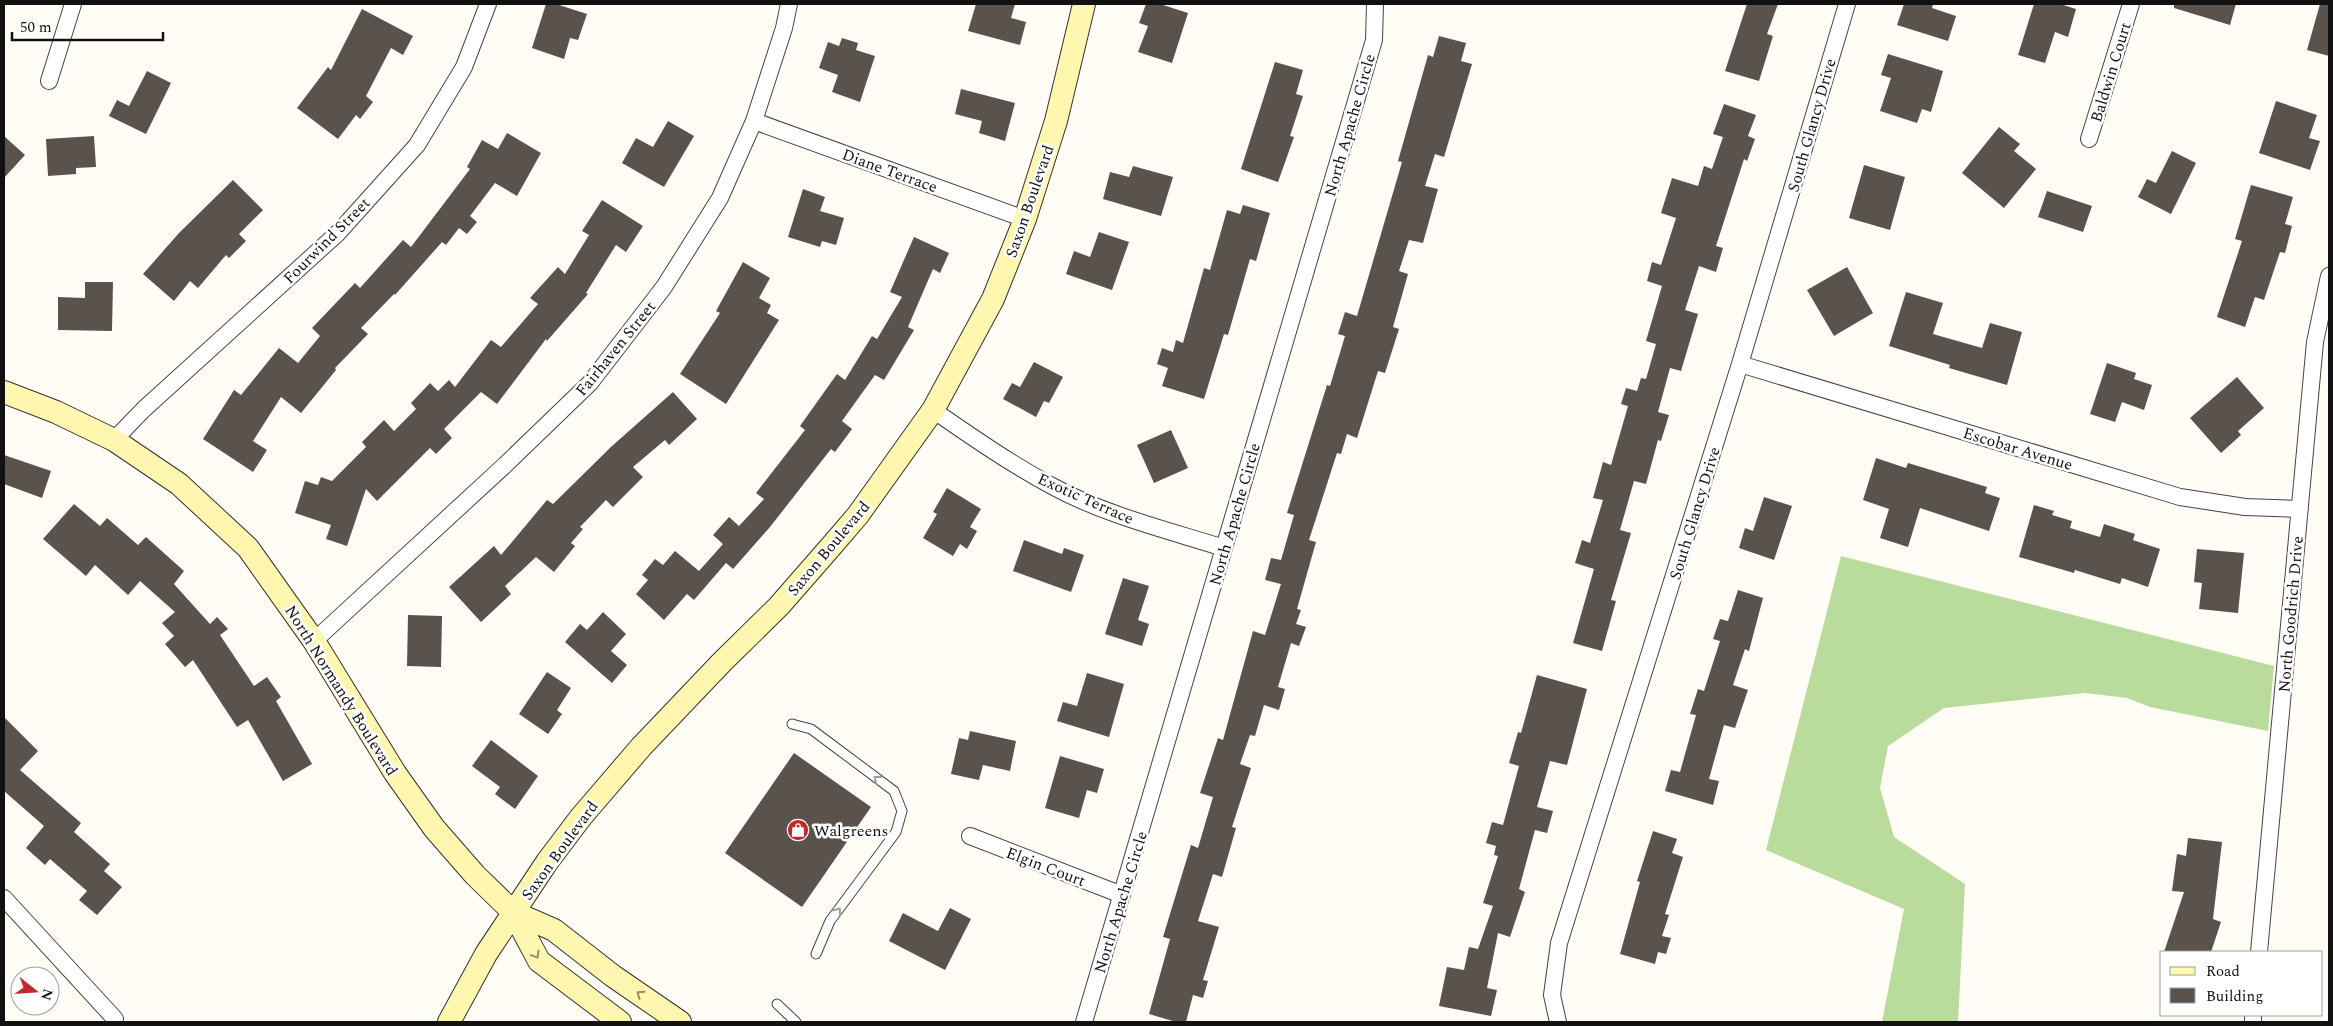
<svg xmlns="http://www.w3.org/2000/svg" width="2333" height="1026" font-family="Spectral,serif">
	<rect width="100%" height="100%" fill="#fffdf5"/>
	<!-- forest -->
	<path fill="#b9dc9c" d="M1841,556L2274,666L2268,731L2150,707L2127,698L2085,693L1944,708L1888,746L1880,788L1894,837L1965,884L1958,1022H1882L1904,909L1766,850Z"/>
	<!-- building -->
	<path fill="#5a524d" d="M546,4H556L587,14L578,40L570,38L564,59L532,48Z
		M976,4H1015L1011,18L1026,22L1020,45L968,31Z
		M1146,4H1160L1188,13L1172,63L1138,52L1148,26L1139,23Z
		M1747,4H1778L1767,34L1773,36L1759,81L1725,71Z
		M1904,4H1933L1932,8L1956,16L1948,41L1897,25Z
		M2034,4H2060L2076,9L2068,37L2055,32L2045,63L2018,55Z
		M2174,4H2236L2230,25L2174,8Z
		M2320,4H2329V56L2307,50Z
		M362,9L413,36L403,55L391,48L366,96L373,102L360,119L356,115L338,139L297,108L328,67L331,70Z
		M1439,36L1466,43L1461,61L1472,64L1444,157L1435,154L1425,186L1438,189L1423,243L1409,240L1399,271L1408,274L1393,327L1399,329L1385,373L1378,371L1357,438L1347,434L1341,454L1337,453L1309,540L1316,542L1297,609L1301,610L1296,624L1306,627L1299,646L1291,643L1278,687L1285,689L1279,710L1264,705L1255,736L1250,735L1240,764L1251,768L1232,827L1236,828L1222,877L1213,874L1198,921L1219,927L1203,980L1208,981L1203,998L1193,995L1186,1022H1176L1149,1014L1170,939L1163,937L1191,845L1198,848L1213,797L1200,793L1218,738L1223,740L1253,631L1265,635L1281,584L1265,580L1271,558L1281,560L1294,515L1287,513L1327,385L1330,386L1345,336L1338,334L1345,312L1357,316L1402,162L1398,161L1428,55L1433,57Z
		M842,38L858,43L856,50L875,56L860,102L832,92L838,75L819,68L828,42L839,46Z
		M1888,54L1943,71L1931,112L1922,109L1917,123L1880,111L1891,78L1881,75Z
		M1275,62L1303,70L1296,94L1303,96L1290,136L1294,137L1278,182L1241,169Z
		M147,71L171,83L146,134L109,116L117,100L129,106Z
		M961,89L1015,103L1005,141L979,133L982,121L955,114Z
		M2276,101L2317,115L2309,138L2320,141L2310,170L2259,153Z
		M1724,104L1756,115L1748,136L1755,139L1747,161L1744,159L1716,246L1723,248L1716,272L1699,266L1685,310L1698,314L1681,371L1670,368L1658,412L1669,415L1661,441L1658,440L1646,484L1634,481L1620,530L1631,533L1611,600L1616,601L1602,651L1573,643L1594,569L1575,563L1582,540L1590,543L1603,500L1593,498L1603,462L1611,465L1628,406L1621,404L1626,388L1637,391L1641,378L1646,379L1656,344L1646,341L1662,286L1647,281L1652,262L1661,265L1676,218L1661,213L1672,178L1698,186L1704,166L1712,169L1723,137L1713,134Z
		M668,121L694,136L664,187L622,163L636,138L653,147Z
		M1999,127L2020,144L2014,151L2036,169L2004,208L1962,173Z
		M507,133L541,153L517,196L495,183L470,216L477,222L467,234L459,228L446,245L442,242L395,295L394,294L361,328L368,334L335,368L336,370L301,413L281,397L253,441L267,450L253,472L203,439L234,390L241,395L279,348L298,363L320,336L312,328L355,283L360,288L403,240L411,247L470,169L467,167L482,140L498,149Z
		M4,136L25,155L4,178Z
		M94,136L96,167L76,168V174L48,176L46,139Z
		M2172,151L2196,163L2171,214L2138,197L2147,179L2156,183Z
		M1864,165L1905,177L1890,230L1849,218Z
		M1133,166L1173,177L1161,216L1103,199L1110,172L1129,177Z
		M233,180L263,210L239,234L246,241L229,258L226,255L198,288L190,281L174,301L143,274L179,233Z
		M2251,185L2293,197L2285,224L2292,226L2285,253L2280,252L2264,300L2255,297L2245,327L2217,317L2242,241L2235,239Z
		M803,189L825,197L820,211L844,218L836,245L822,241L820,247L788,237Z
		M2047,191L2092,206L2083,232L2038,217Z
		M602,200L643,226L626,252L616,245L586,293L588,294L547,341L546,339L497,404L481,392L444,429L452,438L436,454L430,448L377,501L366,489L347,546L326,539L331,525L295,513L305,481L318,485L321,477L332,481L366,447L362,442L384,420L394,431L416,409L411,403L430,383L438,391L449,380L455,387L491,340L501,347L538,304L530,298L558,267L565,274L589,235L582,231Z
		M1243,205L1270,213L1256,261L1250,259L1228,335L1224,334L1204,399L1162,386L1168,368L1157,364L1162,348L1173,352L1176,340L1183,343L1204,268L1210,270L1227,210L1240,214Z
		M1099,232L1129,242L1112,290L1066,274L1074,251L1090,257Z
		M914,237L949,253L940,273L933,269L908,327L914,330L884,380L875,375L842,421L852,429L835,452L831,449L770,527L733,569L726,563L694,600L687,594L664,620L636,594L648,580L642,575L655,559L663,565L675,551L699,571L723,544L713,535L729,517L739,526L764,499L756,493L805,430L800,426L837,374L845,380L872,336L877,339L902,297L890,292Z
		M743,262L770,278L759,298L771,305L767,313L779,320L726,404L680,374L720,313L716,311Z
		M1847,267L1873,313L1834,336L1807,290Z
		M85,282H113L112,331L58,330V297L85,298Z
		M1906,292L1943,303L1933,334L1982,348L1990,323L2022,332L2007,385L1949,368L1950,365L1889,346Z
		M1034,362L1063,377L1049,403L1044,401L1036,417L1003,399L1012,383L1020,387Z
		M2107,363L2136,373L2134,379L2152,385L2144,410L2122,402L2115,422L2090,414Z
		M2237,377L2264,408L2238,431L2241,435L2221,453L2190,418Z
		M673,392L697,419L669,445L665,440L633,467L643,477L613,507L606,500L580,527L583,529L571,543L575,546L554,572L536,557L505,586L511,594L481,622L449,587L494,546L501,555L547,500L553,504L612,446Z
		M1171,430L1188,468L1154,483L1137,445Z
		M4,455L51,471L42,498L4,484Z
		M1876,458L1906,468L1908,463L1987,487L1985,493L2000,498L1989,531L1920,508L1908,547L1880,538L1889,509L1863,500Z
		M947,488L981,509L970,527L977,531L967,549L960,544L953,556L923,538L937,514L933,512Z
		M1764,497L1792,506L1774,560L1739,548L1745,528L1753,531Z
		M74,504L100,526L107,518L138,545L146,537L184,571L174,584L210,624L217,617L228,629L220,635L254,686L267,677L281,697L276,701L312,764L283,781L248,720L237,727L193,660L185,667L165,644L174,636L162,623L175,612L140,581L128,595L95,565L86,576L43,539Z
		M2034,505L2054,511L2052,515L2072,521L2070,528L2100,537L2104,524L2135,534L2133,540L2160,549L2148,587L2122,578L2120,584L2075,570L2074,573L2019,557Z
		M1024,540L1062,554L1064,548L1084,555L1071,592L1013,571Z
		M2197,549L2244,553L2238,613L2199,609L2202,583L2194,582Z
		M1123,578L1149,586L1138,620L1149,624L1142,646L1105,634Z
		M1738,590L1763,598L1749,651L1745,649L1733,685L1748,690L1735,728L1724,725L1709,779L1719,781L1713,805L1665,791L1671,770L1680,772L1696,715L1690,714L1698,689L1704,691L1720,641L1713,639L1720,619L1728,621Z
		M603,612L626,634L611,651L627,665L612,683L565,642L580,624L587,630Z
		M408,615L442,616L441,667L407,666Z
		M547,672L571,688L557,710L562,714L548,734L519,714Z
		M1087,673L1124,684L1109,737L1057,721L1063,702L1077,706Z
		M1537,675L1587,689L1567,765L1550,761L1537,807L1553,811L1547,833L1535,830L1519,889L1525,892L1510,937L1498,933L1487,988L1497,990L1491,1016L1439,1006L1447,967L1464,970L1469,947L1478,949L1493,906L1483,903L1498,856L1494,855L1496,846L1486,843L1492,822L1503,825L1519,766L1509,763L1518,732L1521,733Z
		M4,717L38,751L20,770L81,823L74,832L110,864L104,871L122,887L97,915L79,900L87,891L50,859L45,865L26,848L44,826L4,791Z
		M970,731L1016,741L1010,771L983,765L979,780L951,774L959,738L968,740Z
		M491,740L538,776L515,809L495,794L500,787L472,766Z
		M794,753L871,807L802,907L725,853Z
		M1060,756L1104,769L1097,793L1087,790L1079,818L1045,808Z
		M1653,831L1677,839L1672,853L1683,857L1665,914L1669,915L1662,936L1671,938L1666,954L1658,952L1655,964L1620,954L1640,882L1637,881Z
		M2188,838L2222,842L2213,919L2221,922L2211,952H2164L2184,892L2172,891L2177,854L2186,856Z
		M950,908L971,919L945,970L889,941L903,913L938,931Z"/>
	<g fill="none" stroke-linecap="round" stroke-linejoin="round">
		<!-- lane casing -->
		<g stroke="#444" stroke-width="11">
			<path id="lane" d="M792,724L811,729L894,791L902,811L896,832L830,921L816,954
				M777,1004L796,1022"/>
		</g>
		<!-- street casing -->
		<g stroke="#444" stroke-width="18">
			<path id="street" d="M49,81L73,4
				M754,121L1025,219
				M2089,139L2131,4
				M1740,364L2180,497L2245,507L2300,509
				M933,410C972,437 1011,464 1052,486C1105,515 1167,530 1224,548
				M114,440L144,409L338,233L417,145L464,67L488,4
				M314,641L505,465L590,383L664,287L720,198L754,121L784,28L789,4
				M970,836L1122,895
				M4,898L115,1019
				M2259,952L2315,342L2329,276
				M1084,1022L1374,40L1375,4
				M1558,1022L1552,995L1559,943L1740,364L1847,4
				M2253,1022V1015"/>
		</g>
		<!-- secondary casing -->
		<g stroke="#333" stroke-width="24">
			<path id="secondary" d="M4,392L56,412L114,440L179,484L248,548L314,641L395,773L434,828L475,875L513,912L539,961L620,1022
				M513,912L554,930L613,976L680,1022
				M449,1022L486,954L547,862L581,817L641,747L722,662L779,606L834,543L858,515L933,410L993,299L1025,219L1056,121L1084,4"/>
		</g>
		<!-- lane -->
		<use href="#lane" stroke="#fff" stroke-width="9"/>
		<!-- street -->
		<use href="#street" stroke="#fff" stroke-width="16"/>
		<!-- secondary -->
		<use href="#secondary" stroke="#fff6b0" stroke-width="22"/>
	</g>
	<!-- one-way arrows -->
	<defs><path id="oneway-chevron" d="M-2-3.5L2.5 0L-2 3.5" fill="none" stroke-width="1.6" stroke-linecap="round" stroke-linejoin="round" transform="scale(1.25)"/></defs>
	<g stroke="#a0a0a0">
		<use href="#oneway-chevron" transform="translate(877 779) rotate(-143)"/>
		<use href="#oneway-chevron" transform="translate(838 911) rotate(-54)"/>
	</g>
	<g stroke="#948f68">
		<use href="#oneway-chevron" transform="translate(536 955) rotate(59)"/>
		<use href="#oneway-chevron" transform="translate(640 994) rotate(-145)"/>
	</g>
	<!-- icons -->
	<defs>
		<g id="shop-disc" transform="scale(1.125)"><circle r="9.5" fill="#c4262e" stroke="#fff"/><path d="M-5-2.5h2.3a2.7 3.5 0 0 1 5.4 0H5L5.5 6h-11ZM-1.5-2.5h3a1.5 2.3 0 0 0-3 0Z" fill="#fff"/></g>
	</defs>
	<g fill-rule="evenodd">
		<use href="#shop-disc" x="798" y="830"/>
	</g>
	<g text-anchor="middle" stroke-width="5" stroke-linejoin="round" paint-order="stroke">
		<!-- street labels -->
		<g font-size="16" fill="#111" stroke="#fff">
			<text transform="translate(2110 72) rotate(-73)" y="6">Baldwin Court</text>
			<text transform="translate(1349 125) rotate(-74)" y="6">North Apache Circle</text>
			<text transform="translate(1811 125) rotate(-74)" y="6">South Glancy Drive</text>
			<text transform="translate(890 170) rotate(20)" y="6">Diane Terrace</text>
			<text transform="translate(1029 201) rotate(-71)" y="6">Saxon Boulevard</text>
			<text transform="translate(326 240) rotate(-45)" y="6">Fourwind Street</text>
			<text transform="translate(615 348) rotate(-51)" y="6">Fairhaven Street</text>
			<text transform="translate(2018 448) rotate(17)" y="6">Escobar Avenue</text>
			<text transform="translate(1086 498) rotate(24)" y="6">Exotic Terrace</text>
			<text transform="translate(1694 513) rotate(-73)" y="6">South Glancy Drive</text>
			<text transform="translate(1234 514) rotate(-74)" y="6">North Apache Circle</text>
			<text transform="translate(828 548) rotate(-50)" y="6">Saxon Boulevard</text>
			<text transform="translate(2290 614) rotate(-85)" y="6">North Goodrich Drive</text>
			<text transform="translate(342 690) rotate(58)" y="6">North Normandy Boulevard</text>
			<text transform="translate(559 850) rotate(-54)" y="6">Saxon Boulevard</text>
			<text transform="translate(1046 866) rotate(21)" y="6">Elgin Court</text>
			<text transform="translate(1120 902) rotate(-73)" y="6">North Apache Circle</text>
		</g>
		<!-- poi labels -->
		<g font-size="16" fill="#111" stroke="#fff" text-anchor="start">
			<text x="814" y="836">Walgreens</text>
		</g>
	</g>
	<!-- border -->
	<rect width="2333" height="1026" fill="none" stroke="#111111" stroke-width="10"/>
	<!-- legend -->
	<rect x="2160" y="951" width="162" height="65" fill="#ffffff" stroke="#a0a0a0"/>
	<rect x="2170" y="967" width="25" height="8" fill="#fff6b0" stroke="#a0a0a0"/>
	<text x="2206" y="976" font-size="15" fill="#111111">Road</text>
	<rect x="2170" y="988" width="25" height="15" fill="#5a524d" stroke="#a0a0a0"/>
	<text x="2206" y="1001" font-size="15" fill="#111111">Building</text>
	<!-- north arrow -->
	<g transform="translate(35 991) rotate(107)"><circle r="24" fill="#ffffff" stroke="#a0a0a0"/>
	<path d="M0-4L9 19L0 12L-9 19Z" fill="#c4262e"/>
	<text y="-8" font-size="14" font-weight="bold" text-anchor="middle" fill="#111111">N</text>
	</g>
	<!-- scale -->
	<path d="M12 32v8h151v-8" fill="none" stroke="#111111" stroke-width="2.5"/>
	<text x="20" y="32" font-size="15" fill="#111111" stroke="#ffffff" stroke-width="4" paint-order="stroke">50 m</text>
</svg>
